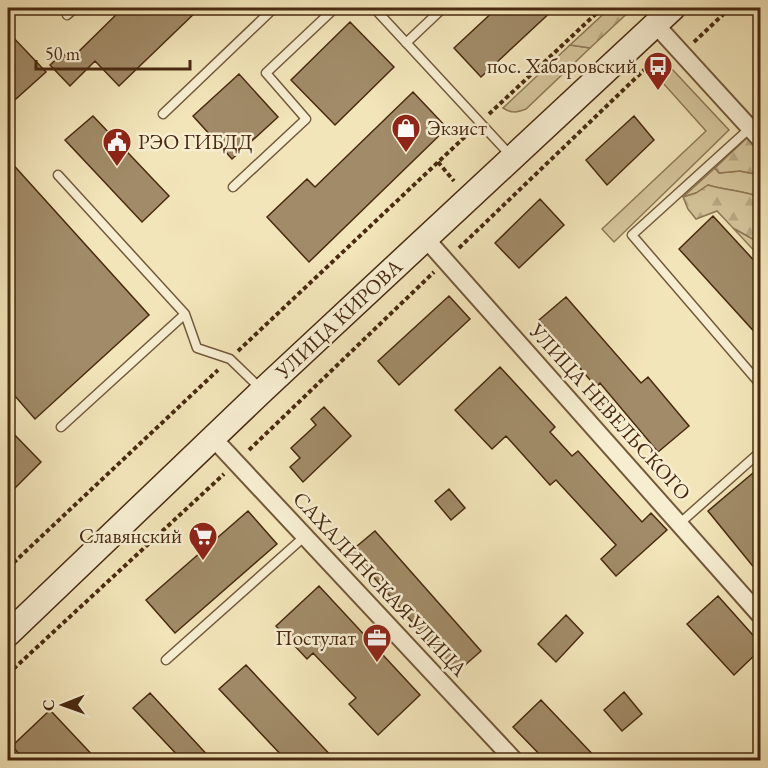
<svg xmlns="http://www.w3.org/2000/svg" width="768" height="768" font-family="'EB Garamond',serif">
	<defs>
		<pattern id="forest-firs" width="22" height="20" patternUnits="userSpaceOnUse" patternTransform="scale(1.5)"><rect width="22" height="20" fill="#d5c59c"/><path d="M5 1l3.5 6h-7zM16 11l3.5 6h-7z" fill="#b8a985"/></pattern>
	</defs>
	<rect width="100%" height="100%" fill="#f2e5b9"/>
	<filter id="stains"><feTurbulence type="fractalNoise" baseFrequency=".00333" numOctaves="4"/><feColorMatrix values="0 0 0 0 .2 0 0 0 0 .09 0 0 0 0 .02 0 0 0 .5 -.17"/></filter>
	<radialGradient id="worn" r=".72"><stop offset=".6" stop-color="#630" stop-opacity="0"/><stop offset="1" stop-color="#630" stop-opacity=".3"/></radialGradient>
	<!-- grass -->
	<path fill="#d5c59c" stroke="#8f7856" stroke-width="1.5" d="M570,45L590,48L526,109C516,113 511,113 503,108Z
		M671,68L729,130L614,242L602,229L706,131L654,73Z
		M715,168L719,173L740,171L760,175V197C743,191 725,190 708,185L696,193L683,197Z
		M733,228L760,243V257Z"/>
	<!-- forest -->
	<path fill="url(#forest-firs)" stroke="#8f7856" stroke-width="1.5" d="M610,8H633L590,48L570,45Z
		M749,136L760,149V175L740,171L719,173L715,168Z
		M708,185C725,190 743,191 760,197V243L733,228L717,211L696,219L688,209L683,197L696,193Z"/>
	<!-- building -->
	<path fill="#a18b68" stroke="#492a11" stroke-width="1.5" d="M123,8H200L119,86L95,61L70,86L50,65L63,53L70,60Z
		M497,8H555L481,77L454,48Z
		M350,22L394,67L335,125L291,80Z
		M8,32L46,72L8,106Z
		M239,74L278,117L232,159L193,116Z
		M413,92L447,128L309,262L267,217L307,179L315,187Z
		M93,116L169,196L142,222L65,140Z
		M634,116L654,140L607,185L586,160Z
		M8,159L149,315L35,419L8,388Z
		M540,199L564,225L519,268L495,243Z
		M713,216L760,267V338L679,249Z
		M449,296L470,319L399,385L378,361Z
		M566,297L641,383L648,377L689,426L658,452L600,383L596,387L539,320Z
		M500,367L555,427L550,432L572,456L578,451L642,522L651,513L667,530L616,576L601,559L616,545L556,480L550,485L506,436L492,449L455,410Z
		M324,407L351,436L303,482L290,467L300,458L291,448L316,425L311,419Z
		M8,428L41,462L8,495Z
		M760,467V575L708,511Z
		M449,489L465,508L451,520L435,501Z
		M248,511L277,544L175,633L146,600Z
		M375,531L481,651L456,673L351,551Z
		M319,586L420,695L378,735L349,704L356,698L313,653L307,659L276,626Z
		M718,596L760,643V650L734,675L687,624Z
		M566,615L583,633L556,662L538,644Z
		M246,665L335,760H286L219,689Z
		M624,692L642,714L622,731L604,710Z
		M150,693L212,760H182L133,708Z
		M541,700L598,760H545L513,727Z
		M50,710L97,760H25L12,746Z"/>
	<g fill="none" stroke-linecap="round" stroke-linejoin="round">
		<!-- service casing -->
		<g stroke="#73593b" stroke-width="11">
			<path id="service" d="M374,8L512,157
				M67,15L75,8
				M406,43L443,8
				M163,114L274,8
				M760,119L632,235L760,384
				M58,175L185,314L197,348L230,359L262,390
				M233,187L306,119L266,73L335,8
				M61,427L185,314
				M679,524L760,452
				M166,660L304,537"/>
		</g>
		<!-- minor casing -->
		<g stroke="#73593b" stroke-width="20">
			<path id="minor" d="M655,24L760,139
				M426,239L760,615
				M213,438L514,760"/>
		</g>
		<!-- secondary casing -->
		<g stroke="#492a11" stroke-width="27">
			<path id="secondary" d="M8,634L263,390L673,8"/>
		</g>
		<!-- path -->
		<path stroke="#492a11" stroke-width="4" stroke-dasharray="4.5 3" stroke-linecap="butt" d="M694,42L730,8
			M489,114L602,8
			M438,162L454,181
			M459,248L644,70L665,61
			M238,351L471,131
			M249,450L434,272
			M8,568L218,370
			M8,674L224,474"/>
		<!-- service -->
		<use href="#service" stroke="#f7eed2" stroke-width="8"/>
		<!-- minor -->
		<use href="#minor" stroke="#f7eed2" stroke-width="16"/>
		<!-- secondary -->
		<use href="#secondary" stroke="#f7eed2" stroke-width="24"/>
	</g>
	<!-- icons -->
	<defs>
		<g id="bus-pin" transform="scale(1.5)"><path d="M0 17L-7.5 6A9.5 9.5 0 1 1 7.5 6Z" fill="#8f2418" stroke="#f7eed2"/><path d="M-5-6H5V4H4V6H2V4H-2V6H-4V4H-5ZM-3.5-4V0h7V-4ZM-3.5 1.2v1.5H-2V1.2ZM2 1.2v1.5H3.5V1.2Z" fill="#fff"/></g>
		<g id="shop-pin" transform="scale(1.5)"><path d="M0 17L-7.5 6A9.5 9.5 0 1 1 7.5 6Z" fill="#8f2418" stroke="#f7eed2"/><path d="M-5-2.5h2.3a2.7 3.5 0 0 1 5.4 0H5L5.5 6h-11ZM-1.5-2.5h3a1.5 2.3 0 0 0-3 0Z" fill="#fff"/></g>
		<g id="civic-pin" transform="scale(1.5)"><path d="M0 17L-7.5 6A9.5 9.5 0 1 1 7.5 6Z" fill="#8f2418" stroke="#f7eed2"/><path d="M-.6-6.5H3V-4.5H.6V-3L4-1V1h2V6H-6V1h2V-1L-.6-3ZM-1.2 2.5V6h2.4V2.5Z" fill="#fff"/></g>
		<g id="supermarket-pin" transform="scale(1.5)"><path d="M0 17L-7.5 6A9.5 9.5 0 1 1 7.5 6Z" fill="#8f2418" stroke="#f7eed2"/><path d="M-6-5.5h2.5l.6 2H6L4.5 2H-2.5L-4.4-4H-6ZM-1.5 3.2a1.3 1.3 0 1 0 .1 0ZM3 3.2a1.3 1.3 0 1 0 .1 0Z" fill="#fff"/></g>
		<g id="office-pin" transform="scale(1.5)"><path d="M0 17L-7.5 6A9.5 9.5 0 1 1 7.5 6Z" fill="#8f2418" stroke="#f7eed2"/><path d="M-6-3h4V-5.5h4V-3h4V5H-6ZM-1-4.5V-3h2v-1.5ZM-6 0V1H6V0Z" fill="#fff"/></g>
	</defs>
	<g fill-rule="evenodd">
		<use href="#bus-pin" x="658" y="66"/>
		<use href="#shop-pin" x="406" y="128"/>
		<use href="#civic-pin" x="117" y="142"/>
		<use href="#supermarket-pin" x="203" y="536"/>
		<use href="#office-pin" x="377" y="638"/>
	</g>
	<g text-anchor="middle" stroke-width="5" stroke-linejoin="round" paint-order="stroke">
		<!-- poi labels -->
		<g font-size="21" fill="#492a11" stroke="#f7eed2" text-anchor="end">
			<text x="637" y="73">пос. Хабаровский</text>
			<text x="427" y="135" text-anchor="start">Экзист</text>
			<text x="138" y="149" text-anchor="start">РЭО ГИБДД</text>
			<text x="182" y="543">Славянский</text>
			<text x="356" y="645">Постулат</text>
		</g>
		<!-- street labels -->
		<g font-size="21" fill="#492a11" stroke="#f7eed2">
			<text transform="translate(339 319) rotate(-43)" y="7">УЛИЦА КИРОВА</text>
			<text transform="translate(610 412) rotate(48)" y="7">УЛИЦА НЕВЕЛЬСКОГО</text>
			<text transform="translate(380 584) rotate(47)" y="7">САХАЛИНСКАЯ УЛИЦА</text>
		</g>
	</g>
	<!-- margin -->
	<rect width="768" height="768" fill="none" stroke="#f2e5b9" stroke-width="30"/>
	<rect x="9" y="9" width="750" height="750" fill="none" stroke="#492a11" stroke-width="3"/>
	<rect x="15" y="15" width="738" height="738" fill="none" stroke="#492a11" stroke-width="1.5"/>
	<!-- north arrow -->
	<g transform="translate(63 705) rotate(269)" stroke="#f7eed2" stroke-width="4.5" paint-order="stroke">
	<path d="M0-4.5L10 22L0 15L-10 22Z" fill="#492a11"/>
	<text y="-9" font-size="16" font-weight="bold" text-anchor="middle" fill="#492a11">С</text>
	</g>
	<!-- scale -->
	<path d="M36 60v9h154v-9" fill="none" stroke="#492a11" stroke-width="3"/>
	<text x="45" y="60" font-size="18" fill="#492a11" stroke="#f7eed2" stroke-width="4.5" paint-order="stroke">50 m</text>
	<rect width="100%" height="100%" filter="url(#stains)"/>
	<rect width="100%" height="100%" fill="url(#worn)"/>
</svg>
